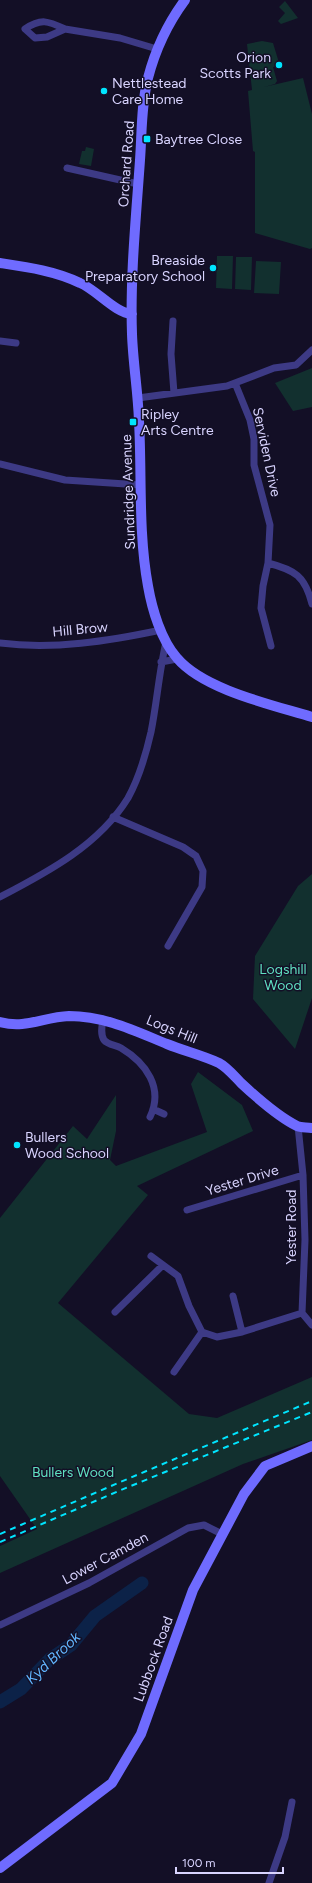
<svg xmlns="http://www.w3.org/2000/svg" width="312" height="1883" font-family="Figtree,sans-serif">
	<rect width="100%" height="100%" fill="#130f26"/>
	<!-- green -->
	<path fill="#12302f" d="M285,1L298,18L281,24L278,21L285,13L279,7Z
		M262,41L273,43L280,66L273,67L277,81L275,84L264,87L303,78L312,114V248L310,249L255,233V152L253,151L248,91L252,90L247,44Z
		M86,147L94,149L91,166L79,164L82,151H85Z
		M217,256H233L232,289L216,288Z
		M236,257H252L251,290L235,289Z
		M256,261L281,262L279,294L254,293Z
		M312,368V407L293,411L275,383Z
		M312,874V998L295,1049L253,999L255,956L298,886Z
		M198,1072L242,1105L253,1131L137,1186L148,1195L58,1303L189,1414L217,1418L312,1377V1440L243,1464L0,1573V1546L37,1529L0,1476V1218L73,1126L87,1139L116,1095V1131L110,1160L116,1166L207,1132L191,1084Z"/>
	<g fill="none" stroke-linecap="round" stroke-linejoin="round">
		<!-- river -->
		<path stroke="#0c2248" stroke-width="13" d="M0,1702L21,1689L50,1659L71,1645L95,1616L142,1583"/>
		<!-- street -->
		<path stroke="#3d3a85" stroke-width="7" d="M65,29C48,21 41,18 25,29L35,38L47,37L65,29L120,38L157,49
			M67,168L138,184
			M173,321L171,354L174,393
			M0,341L16,343
			M235,383L250,420L254,439V465L270,525L268,563L263,586L261,608L271,646
			M138,398L227,386L274,368L296,365L312,350
			M0,464L65,480L141,485
			M268,563C295,570 305,576 312,604
			M0,643C53,650 109,641 161,630
			M161,662L177,659
			M113,817L183,847L196,856L203,871L202,887L168,946
			M0,897C48,872 99,845 128,798C139,778 146,754 151,732C157,702 159,672 166,642
			M103,1019C102,1026 100,1034 104,1040C108,1045 116,1045 121,1048C146,1063 164,1088 150,1117
			M153,1109L164,1114
			M298,1126L303,1175L305,1240L302,1313L312,1325
			M187,1210L303,1175
			M151,1256L178,1276L189,1306L202,1332L217,1337L242,1332L302,1313
			M233,1296L242,1332
			M115,1312L163,1265
			M174,1372L202,1332
			M0,1625L89,1583L188,1528L204,1525L222,1534
			M269,1883L285,1837L292,1802"/>
		<!-- secondary -->
		<path stroke="#6f6bff" stroke-width="10" d="M185,0C168,23 155,51 148,78C141,105 142,133 140,160C136,218 130,277 132,334C133,363 138,392 139,421C142,475 138,532 148,586C152,609 161,640 177,658C204,690 273,705 312,717
			M0,263C27,267 56,271 80,283C97,290 115,313 132,314
			M0,1022C26,1029 43,1017 69,1016C105,1016 135,1031 167,1044C184,1051 202,1055 219,1063C227,1067 235,1077 241,1083C256,1097 279,1117 297,1126C301,1128 307,1127 312,1128
			M0,1868L112,1783L141,1734L193,1590L244,1494L265,1466L312,1446"/>
		<!-- rail -->
		<path stroke="#00e5ff" stroke-width="2" stroke-dasharray="6 5" stroke-linecap="butt" d="M0,1534L118,1483L312,1401
			M0,1542L121,1490L312,1412"/>
	</g>
	<!-- markers -->
	<g fill="#00e5ff" stroke="#130f26" stroke-width="1.5">
		<circle cx="279" cy="65" r="4"/>
		<circle cx="104" cy="91" r="4"/>
		<rect x="143" y="135" width="8" height="8" rx="2"/>
		<circle cx="213" cy="268" r="4"/>
		<rect x="129" y="418" width="8" height="8" rx="2"/>
		<circle cx="17" cy="1145" r="4"/>
	</g>
	<g text-anchor="middle" stroke-width="3" stroke-linejoin="round" paint-order="stroke">
		<!-- poi labels -->
		<g font-size="14" fill="#d9d4ff" stroke="#130f26" text-anchor="start">
			<text x="271" y="62" text-anchor="end">Orion<tspan x="271" dy="16">Scotts Park</tspan></text>
			<text x="112" y="88">Nettlestead<tspan x="112" dy="16">Care Home</tspan></text>
			<text x="155" y="144">Baytree Close</text>
			<text x="205" y="265" text-anchor="end">Breaside<tspan x="205" dy="16">Preparatory School</tspan></text>
			<text x="141" y="419">Ripley<tspan x="141" dy="16">Arts Centre</tspan></text>
			<text x="25" y="1142">Bullers<tspan x="25" dy="16">Wood School</tspan></text>
		</g>
		<!-- street labels -->
		<g font-size="14" fill="#d9d4ff" stroke="#130f26">
			<text transform="translate(126 164) rotate(-86)" y="5">Orchard Road</text>
			<text transform="translate(267 452) rotate(78)" y="5">Serviden Drive</text>
			<text transform="translate(128 492) rotate(-92)" y="5">Sundridge Avenue</text>
			<text transform="translate(80 629) rotate(-5)" y="5">Hill Brow</text>
			<text transform="translate(172 1029) rotate(22)" y="5">Logs Hill</text>
			<text transform="translate(242 1180) rotate(-17)" y="5">Yester Drive</text>
			<text transform="translate(291 1227) rotate(-90)" y="5">Yester Road</text>
			<text transform="translate(105 1558) rotate(-28)" y="5">Lower Camden</text>
			<text transform="translate(153 1659) rotate(-70)" y="5">Lubbock Road</text>
		</g>
		<!-- park labels -->
		<g font-size="14" fill="#5fe0c0" stroke="#130f26">
			<text x="283" y="974">Logshill<tspan x="283" dy="16">Wood</tspan></text>
			<text x="73" y="1477">Bullers Wood</text>
		</g>
		<!-- water labels -->
		<g font-size="15" font-style="italic" fill="#62b6ff" stroke="#130f26">
			<text transform="translate(53 1658) rotate(-43)" y="5">Kyd Brook</text>
		</g>
	</g>
	<!-- scale -->
	<path d="M176 1867v6h107v-6" fill="none" stroke="#d9d4ff" stroke-width="2"/>
	<text x="182" y="1867" font-size="12" fill="#d9d4ff" stroke="#130f26" stroke-width="3" paint-order="stroke">100 m</text>
</svg>
